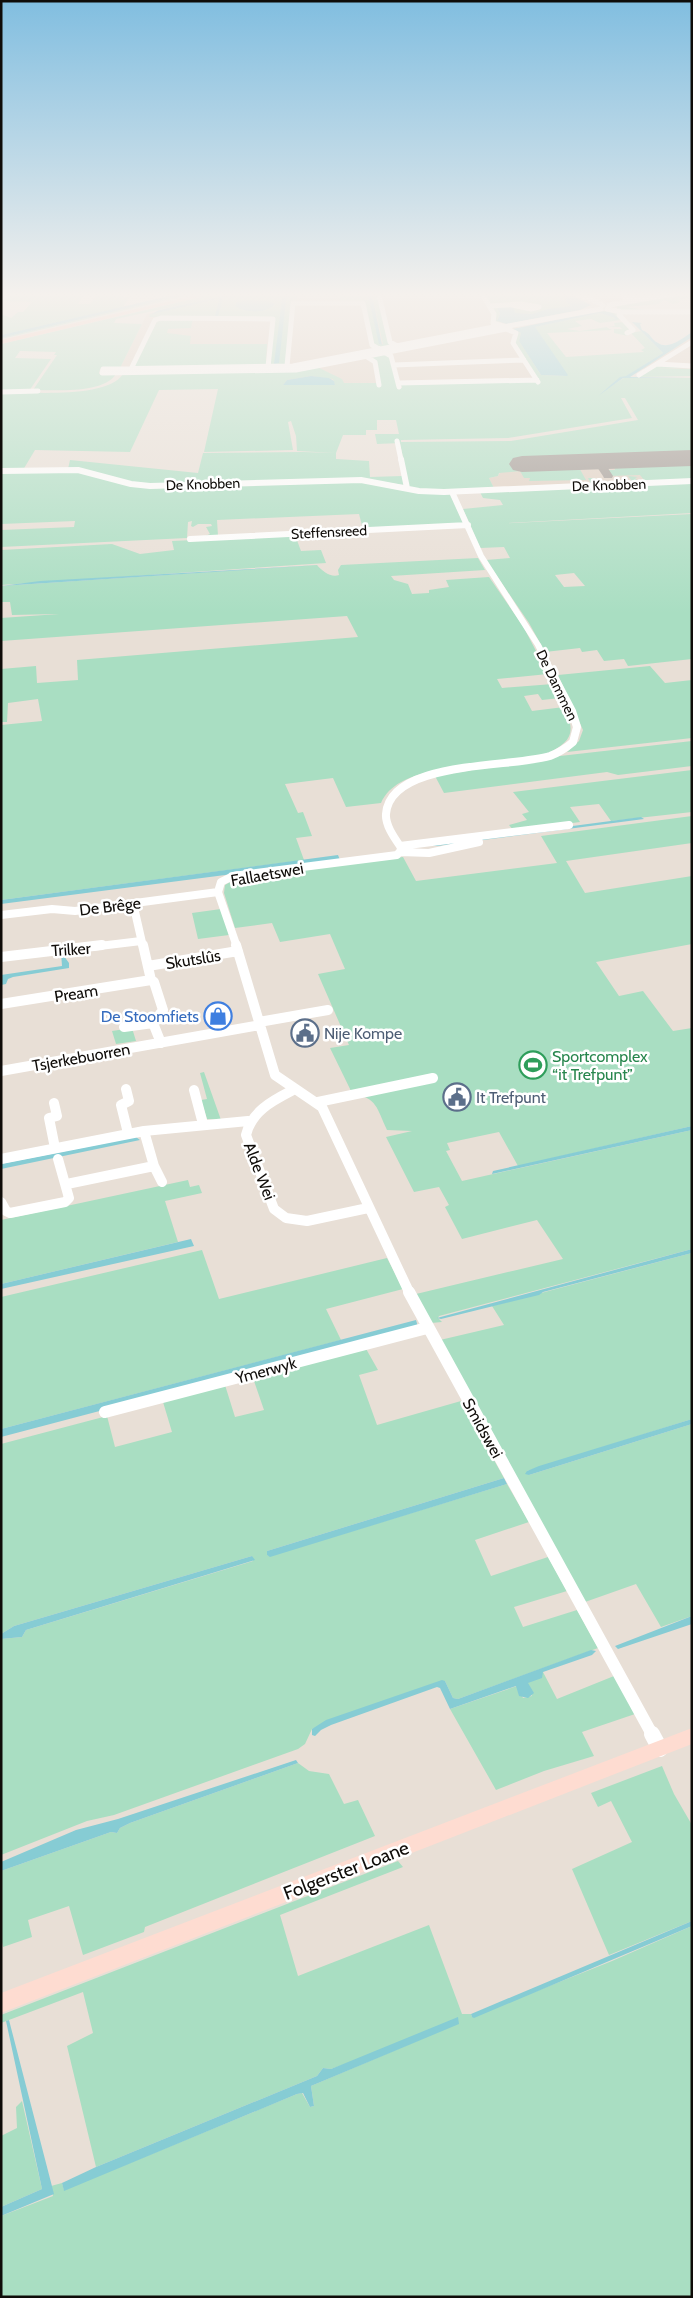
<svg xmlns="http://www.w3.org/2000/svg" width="693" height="2298" font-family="Cabin,sans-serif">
	<rect width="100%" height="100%" fill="#e8dfd6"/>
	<!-- built -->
	<path fill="#e0d1c3" d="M246,292L372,294L377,292H565L517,328L540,378L398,389L266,388V377L99,374L100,369L120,368L147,314Z
		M583,292H664L609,303Z
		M692,334V369H639Z
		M692,437V479L494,488L489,478L498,476L511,452Z"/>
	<!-- green -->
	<path fill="#a9dec2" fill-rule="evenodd" d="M11,292H86L78,304H90L96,296L130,297L123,307L1,335V314L11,318L18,312H23L32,302L2,301Z
		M196,292H202L1,339V338Z
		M223,292H241L116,319L114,323L142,324L120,368L100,369L99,374H116C104,394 54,390 33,390L57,355H54L56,352L20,351L15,358L51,359L29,391H1V344Z
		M249,292H283L278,364L287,292H298L285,365L270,364L275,317H149L150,314L217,299H219L216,315L223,298Z
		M340,292L368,295L380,345L383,344L372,294L382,292L379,293L393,346L375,347L364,302H340Z
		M500,292H548L550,293L535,296H564L572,306L532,314L515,313L513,309L497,307L500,314L497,319L499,323H495L491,305L483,293Z
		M682,293L692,294V297L677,300L681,302L673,304L664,300L659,304L626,307L645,310L644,311L617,310V306Z
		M597,311L617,313L621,320L600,323L591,319L575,321L582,326L567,329L580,331L615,326L614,323L623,322L631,329L626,333L628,336L614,333V329H622L620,327H606L612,330L547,333L566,357L644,352L641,350L645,348L631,333L641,331L663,353L597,395L623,378H692V455L521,462L523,466L577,464L586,480L529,481L530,478H524L520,471L499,473L498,476L489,478L494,488L431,491L409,487L400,443L377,444L375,434H399L396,420H377V430H366V435H343L336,453L297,451L296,436L291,421L288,422L293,450L204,452L218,389L159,390L130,452L35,450L23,470L1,471V392C29,392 107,399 123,374L317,367L342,379L344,383H377L372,358L383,354L390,355L398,388H402L401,385L536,382L515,344L517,336L510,329L521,333L519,341L541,375L567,376L534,327L600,313L616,317L606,311ZM311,376L333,379L335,385H283L287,380ZM621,398H625L638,420L511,441L401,442V440L508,438L632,418Z
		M193,318L191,328L168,329L167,333L191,336L190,344H267L266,365L133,367L157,320Z
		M656,366L692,368L656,369H692V376L638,377Z
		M303,452L336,453V459L369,461L370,477L402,476L404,485L370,480L134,484L68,469L70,460L198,473L203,453Z
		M692,461V481L591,484L588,478H597L593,479L598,482L632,481L628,476L638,477L635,478L637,480H644L640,475L609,476L605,470H615L614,467L620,464Z
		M77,472L123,484L350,481L450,494L464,524L363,529L359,514L217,520L218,536L203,537L210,534L206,527L212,526L211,524H198L193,527L191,526L192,521L188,522L187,538L1,547V530L74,527L75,521L1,524V473Z
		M692,483V513L472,525L692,514V659L628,666L624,659L604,661L597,650L582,652L580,648L545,652L529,623L486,560L510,558L504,547L480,548L463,509L503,505L500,500L483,498L480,492ZM574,573L585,586L564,587L555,575Z
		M295,535L301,551L321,550L326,563L1,585V550L112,544L140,554L174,550L172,541Z
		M478,558L485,570L391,576L394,580L408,584L412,594L429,593V590L449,587L446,580L489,577L523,626L548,674L497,679L502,688L553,684L560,698L542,700L538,694L524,696L532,711L564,707C577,734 571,742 545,755L428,772C410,777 389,784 381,803L346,807L333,778L285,784L298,813L303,812L312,836L296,838L304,860L1,900V725L42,721L38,699L8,703L7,722H1V669L36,666L37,683L78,680L77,660L358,637L347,616L1,641V618L59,614L12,615L10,602H1V586L317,565C322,571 331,578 339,575L338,570L341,565Z
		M650,666L665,683L692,680V738L567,752L579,741L583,730L558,675Z
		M692,741V766L618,775L607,772L444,793L435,776L560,756Z
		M692,770V812L611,821L599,804L570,807L580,822L514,831L509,825L527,820L522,814L529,812L513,792Z
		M692,816V843L566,861L585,893L692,876V944L596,962L619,996L643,991L673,1031L692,1028V1126L518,1166L499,1132L447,1143L450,1150L446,1151L462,1181L692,1130V1249L439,1316L438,1318L442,1322L431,1323L416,1294L563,1259L537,1220L462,1239L445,1207L449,1205L439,1187L414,1192L386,1137L412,1131L387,1130C376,1107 378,1099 352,1093L330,1048L349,1045L318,974L345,969L330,934L280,942L272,923L235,928L224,893L225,885L235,879L403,857L416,881L557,863L541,836Z
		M221,909L229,935L198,939L192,913Z
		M132,1028L136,1041L116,1044L112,1031Z
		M204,1072L221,1120L207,1119L201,1100L207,1099L200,1073Z
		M188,1180L190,1187L199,1185L202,1193L165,1201L178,1242L1,1284V1220Z
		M202,1250L219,1299L387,1258L403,1289L326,1309L341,1340L1,1429V1297Z
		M692,1253V1419L527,1471L529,1475L692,1424V1616L661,1627L636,1584L585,1602L440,1340L504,1325L492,1306Z
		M365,1347L378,1370L359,1375L377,1425L461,1401L504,1478L267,1551V1555L270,1556L507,1484L529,1522L475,1540L491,1576L548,1557L567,1591L514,1607L523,1627L577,1610L598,1648L458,1699L453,1698L445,1681L312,1729L305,1744L298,1749L114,1815L87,1821L1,1855V1639L22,1637L26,1630L253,1561L252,1556L14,1626L1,1634V1444L107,1416L115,1447L172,1432L163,1402L225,1385L235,1417L264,1410L253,1378Z
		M543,1672L557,1699L614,1676L635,1714L582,1732L594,1756L544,1771L496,1790L450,1709L517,1686L523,1698L532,1696L527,1683Z
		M298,1763L309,1771L329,1774L344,1804L358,1800L375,1836L145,1927L144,1932L83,1955L69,1906L28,1920L32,1937L3,1947L1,1937V1871L111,1832L117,1833L120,1828L130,1823Z
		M662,1766L674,1794L692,1825V1921L609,1955L572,1869L632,1842L611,1801L598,1807L591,1793Z
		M398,1861L403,1867L280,1915L298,1976L429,1925L462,2014H471L472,2017L612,1961L692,1926V2297H1V2216L53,2196L51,2186L62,2183L64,2190L297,2094L302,2093L310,2107L314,2106L311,2086L459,2023L331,2069L323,2068L317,2076L96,2167L67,2046L93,2033L83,1992L1,2023V2015Z
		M22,2101L42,2189L1,2207V2136L17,2128L16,2107Z"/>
	<!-- water -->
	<path fill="#86ccd4" d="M186,292H196L1,338V335Z
		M241,292H249L223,298L218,316H215L219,300L217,299L152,314L159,310Z
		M283,292H287L279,363L274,364Z
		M340,292H377L372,294L382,345L379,344L368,295Z
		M548,292H565L591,305L580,310L507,324L497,321L500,314L497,307L513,306L515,313L532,314L548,309L572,306L566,302L564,296L534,295L549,294Z
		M249,300L269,301L275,304C267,314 245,313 235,306L237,302Z
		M598,311L611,312L619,319L613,320L616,318L600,313L535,327L568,375L567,376L541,375L519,341L521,333L513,329Z
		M632,322L642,323L640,324L642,330C652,334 650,339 658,343C669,350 683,338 692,332V337L630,377L692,378H623L598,396L620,377L626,376L663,353Z
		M311,376L329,378L334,381L335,385H283L287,380Z
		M320,565L1,586L40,581Z
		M641,817L644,819L437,846L429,845Z
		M338,855L340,860L1,904V900Z
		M61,952L69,963V968L13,977L8,979L6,984L1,985V975L62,966Z
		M692,1126V1130L492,1174L493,1171Z
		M136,1137L140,1140L1,1169V1164Z
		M191,1239L194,1246L1,1289V1284Z
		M692,1249V1253L543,1292L539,1295L441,1319L437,1318Z
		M416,1320L418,1327L1,1437V1429Z
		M692,1419V1424L529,1475L525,1474L527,1471L539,1466Z
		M504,1478L507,1484L270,1557L267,1555V1551Z
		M252,1556L255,1560L26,1630L22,1637L1,1639V1634L14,1626Z
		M692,1616V1624L618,1649L615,1646Z
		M591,1650L596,1651L592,1655L543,1672L542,1678L528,1683L534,1693L528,1698L519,1696L516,1686L450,1709L440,1688L437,1687L331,1725L321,1730L315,1736L312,1735V1729L326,1720L442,1680L445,1681L453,1698L458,1699Z
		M296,1760L298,1763L130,1823L120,1828L117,1833L111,1832L1,1871V1862L76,1830L118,1819Z
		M692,1921V1926L474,2018L472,2017L471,2014Z
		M458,2017L459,2024L311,2086L314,2106L310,2107L303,2093L297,2094L64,2191L62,2183L96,2167L317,2076L323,2068L331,2069Z
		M9,2020L54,2194L1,2216V2207L42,2189L6,2021Z"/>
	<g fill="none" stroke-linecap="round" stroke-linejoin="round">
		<!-- taxiway -->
		<path fill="#9b948e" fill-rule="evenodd" d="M598,458L602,459L613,476L612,478H604L603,476L593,461Z"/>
		<!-- runway -->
		<path fill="#9b948e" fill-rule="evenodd" d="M692,450V466L522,472L513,470L509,464L513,458L522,456Z"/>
		<!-- minor-far5 -->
		<path stroke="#fff" stroke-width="5" d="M384,292L379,295L390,342L397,346
			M481,292L494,314L493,323L510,328L506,329L516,333L513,343L538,382
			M512,292H527
			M575,292L603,305
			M620,292L626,298L636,296
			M1,300L9,292
			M609,305L685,292
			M490,306L521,304L539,307L531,309L512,305
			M607,309L621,312H692
			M619,311V315L633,330L627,333
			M499,326L506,329L296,370L102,373L103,369L293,366Z
			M508,326L601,309
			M367,357L375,362L379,385
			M657,364L692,366
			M394,365L524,360
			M287,366L293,303H363L372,345L391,356L399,387
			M131,369L155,320L161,318L273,319L268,367
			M639,375L692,342
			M398,383L537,380
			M1,392L38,391
			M397,441L401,460"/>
		<!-- minor-far4 -->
		<path stroke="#fff" stroke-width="6" d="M401,459L407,488
			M1,471L78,470L131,484L150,486L361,480L419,491L444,492L692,481
			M452,492L481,556L538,645L553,674
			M190,539L468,525"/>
		<!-- minor-far3 -->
		<path stroke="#fff" stroke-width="8" d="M400,846L569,825
			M401,852L429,853L479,842
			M133,903L143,947
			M1,915L52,909L75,911L218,892
			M91,947L141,941
			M237,947L218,892L221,882L233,876L397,855L402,849C396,840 385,826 386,814C390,760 511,768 550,756C558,753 566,748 573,742L577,727L572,711L552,673"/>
		<!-- minor-far2 -->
		<path stroke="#fff" stroke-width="10" d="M143,945L151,980L154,982L163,1010L153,1023
			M236,945L275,1075L322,1107L410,1294
			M1,957L102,945
			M148,966L238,951
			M1,1004L151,980
			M259,1022L328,1010
			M124,1027L153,1023L161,1043
			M1,1071L260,1025
			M126,1089L129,1101L121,1105L128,1133
			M295,1089C274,1100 252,1110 246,1135L274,1209L286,1218L307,1221L368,1208
			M194,1090L203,1124
			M318,1102L433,1078
			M54,1103L57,1116L49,1118L55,1148
			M144,1131L154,1166L162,1182
			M1,1159L144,1131L248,1121
			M67,1184L154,1166
			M1,1202L6,1211L10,1213L65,1202L69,1198L58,1159"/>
		<!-- minor-far1 -->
		<path stroke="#fff" stroke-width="12" d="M409,1292L653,1736
			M105,1412L427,1328"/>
		<!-- minor -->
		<path stroke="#fff" stroke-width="16" d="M652,1734L660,1749"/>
		<!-- major -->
		<path fill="#fedcd1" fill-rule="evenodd" d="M682,292H692V295L683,293Z
			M692,1728V1744L1,2013V1993Z"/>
		<!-- highway -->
		<path fill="#fec4b3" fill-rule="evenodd" d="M210,292H220L1,344V340Z"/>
	</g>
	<!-- sky -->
	<linearGradient id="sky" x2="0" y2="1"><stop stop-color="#81bee0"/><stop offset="0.48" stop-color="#f5f1ed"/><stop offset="1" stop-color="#f5f1ed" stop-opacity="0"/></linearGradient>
	<rect width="693" height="614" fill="url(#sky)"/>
	<!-- icons -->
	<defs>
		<g id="shop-ring" transform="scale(1.4375)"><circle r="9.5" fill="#fff" stroke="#3f7fe0" stroke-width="1.5"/><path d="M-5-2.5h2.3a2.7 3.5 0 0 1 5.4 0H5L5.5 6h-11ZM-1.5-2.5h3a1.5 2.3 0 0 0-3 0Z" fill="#3f7fe0"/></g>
		<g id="civic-ring" transform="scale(1.4375)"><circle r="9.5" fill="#fff" stroke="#5c6f8a" stroke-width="1.5"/><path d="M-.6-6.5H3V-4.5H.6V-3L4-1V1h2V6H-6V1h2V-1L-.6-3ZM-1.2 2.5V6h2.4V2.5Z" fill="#5c6f8a"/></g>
		<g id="stadium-ring" transform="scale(1.4375)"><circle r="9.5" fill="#fff" stroke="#2e9e5b" stroke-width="1.5"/><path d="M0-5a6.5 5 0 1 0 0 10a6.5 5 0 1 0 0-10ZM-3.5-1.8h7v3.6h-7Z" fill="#2e9e5b"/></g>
	</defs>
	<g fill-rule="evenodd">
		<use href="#shop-ring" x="218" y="1016"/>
		<use href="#civic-ring" x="305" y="1033"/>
		<use href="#stadium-ring" x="533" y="1065"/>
		<use href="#civic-ring" x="457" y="1097"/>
	</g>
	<g text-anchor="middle" stroke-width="5" stroke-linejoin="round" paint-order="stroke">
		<!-- far-street labels -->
		<g font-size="14" fill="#0f0c09" stroke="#fff">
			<text transform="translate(203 484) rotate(-2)" y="5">De Knobben</text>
			<text transform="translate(609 485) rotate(-2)" y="5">De Knobben</text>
			<text transform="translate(329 532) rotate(-3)" y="5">Steffensreed</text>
			<text transform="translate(557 685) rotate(64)" y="5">De Dammen</text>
		</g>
		<!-- street labels -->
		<g font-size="16" fill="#0f0c09" stroke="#fff">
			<text transform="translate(267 874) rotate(-10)" y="6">Fallaetswei</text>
			<text transform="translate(110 906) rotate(-7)" y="6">De Brêge</text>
			<text transform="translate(71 949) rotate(-4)" y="6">Trilker</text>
			<text transform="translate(193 959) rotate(-9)" y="6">Skutslûs</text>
			<text transform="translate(76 993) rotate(-9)" y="6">Pream</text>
			<text transform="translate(81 1057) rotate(-10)" y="6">Tsjerkebuorren</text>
			<text transform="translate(260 1171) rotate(69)" y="6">Alde Wei</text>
			<text transform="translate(266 1370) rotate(-15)" y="6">Ymerwyk</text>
			<text transform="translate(483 1428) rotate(61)" y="6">Smidswei</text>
		</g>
		<!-- shop labels -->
		<g font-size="16" fill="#366cbe" stroke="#fff" text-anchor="end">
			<text x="199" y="1022">De Stoomfiets</text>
		</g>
		<!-- service labels -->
		<g font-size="16" fill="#4e5e75" stroke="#fff" text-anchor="start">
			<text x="324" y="1039">Nije Kompe</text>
			<text x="476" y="1103">It Trefpunt</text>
		</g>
		<!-- leisure labels -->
		<g font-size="16" fill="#27864d" stroke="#fff" text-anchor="start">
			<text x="552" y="1062">Sportcomplex<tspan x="552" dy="18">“it Trefpunt”</tspan></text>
		</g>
		<!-- near-street labels -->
		<g font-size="19" fill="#0f0c09" stroke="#fff">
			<text transform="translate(346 1870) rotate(-21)" y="7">Folgerster Loane</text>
		</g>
	</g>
	<!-- border -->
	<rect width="693" height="2298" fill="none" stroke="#0f0c09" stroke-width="5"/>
</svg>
